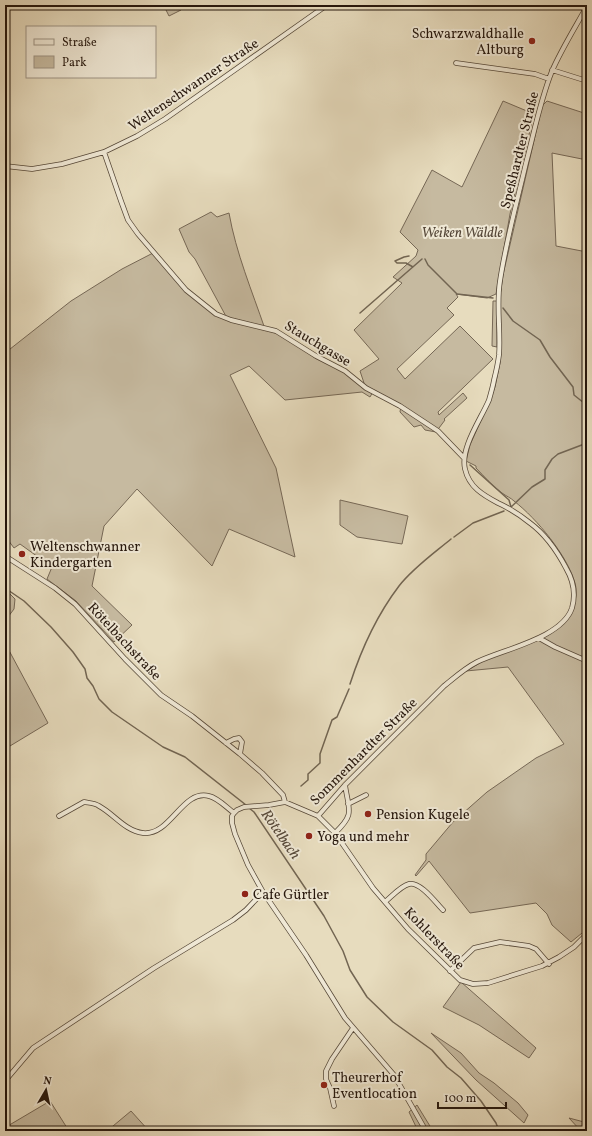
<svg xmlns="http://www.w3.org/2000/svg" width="592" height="1136" font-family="Vollkorn,serif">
	<rect width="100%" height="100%" fill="#e7dcbe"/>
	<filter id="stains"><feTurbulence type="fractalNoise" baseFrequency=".005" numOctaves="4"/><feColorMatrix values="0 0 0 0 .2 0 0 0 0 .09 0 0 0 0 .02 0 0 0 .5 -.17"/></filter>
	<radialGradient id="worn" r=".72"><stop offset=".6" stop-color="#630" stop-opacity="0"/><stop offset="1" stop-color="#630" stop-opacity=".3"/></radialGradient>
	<!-- green -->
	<path fill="#c6baa0" stroke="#766856" d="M170,5H179L181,10L169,16L165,8Z
		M503,101L534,114L510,214L496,294L487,298L456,294L458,297L447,308L454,315L397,369L405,379L460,326L493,359L438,412L439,415L463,393L467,398L444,419L445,420L436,432L425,430L421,425L414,427L400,412L401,405L374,390L370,397L362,392L285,400L249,366L230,375L276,468L295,557L229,529L212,566L137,489L104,526L92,586L132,625L114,642L76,601L47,579L52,567L20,544L14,548L5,536V353L71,301L122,269L153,253L207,309L228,320L195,259L189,252L179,229L211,212L217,217L229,213C236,253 252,291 265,329L283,336L315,358L344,372L362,386L364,383L360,371L379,359L354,330L402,283L393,277L416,256L418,250L400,232L432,170L462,187Z
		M547,101L587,114V160L552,153L556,246L587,252V929L571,942L552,925L547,914L536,903L470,913L429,861L416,876L415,875L426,860V854L453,822L487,792L536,758L564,744L508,667L466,671C477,665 487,658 498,654C517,646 539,643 554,631C568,620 580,601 575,583C567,555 537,519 514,501C511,498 506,496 502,493C492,486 484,476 476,468V466L466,461L470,445L490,400L495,387L500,363V296L503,275L542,106Z
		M493,301H497V347L492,346Z
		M340,500L408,516L402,544L357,537L340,525Z
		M5,589L15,599L14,609L5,621Z
		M5,643L48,723L5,749Z
		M461,982L536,1048L529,1058L479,1025L443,1007Z
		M431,1033L461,1053L479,1073L494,1083L518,1103L528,1115L524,1123L476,1080Z
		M50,1101L69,1131H5V1127H6Z
		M417,1105L433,1131H418L409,1112Z
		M131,1111L149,1131H107Z
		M569,1118L584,1122L587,1125V1131H581Z"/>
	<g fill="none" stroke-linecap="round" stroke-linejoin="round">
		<!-- stream -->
		<path stroke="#726552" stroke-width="1.5" d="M409,256L404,257L395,261L397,263H406L413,267
			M425,259L428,265L457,294L493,298
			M503,308L513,321L540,340L550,357L573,387L574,395L584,403L587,409
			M360,313L422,259
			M470,465L509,500L511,507
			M510,508L532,487L545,479V470L552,459L558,454L587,443
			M454,537L473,523L504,511
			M5,588L24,601L51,627L73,652L85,669L87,678L93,686L99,699L112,712L163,747L185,757L246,805
			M350,684C361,650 377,615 399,586C413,568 433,554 451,539
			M301,786L308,780V774L320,763V754L332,720L337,717L349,689
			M249,808L254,812L324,916L343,951L350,970L367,997L393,1022L432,1050L447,1067L461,1078L481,1101L496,1123L499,1131"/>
		<!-- street casing -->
		<g stroke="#564838" stroke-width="5.5">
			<path id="street" d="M456,63L535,74L549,79
				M552,70L587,81
				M104,152L121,201L128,220L138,234L186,290L216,314L231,320L276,331L316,356L345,371L366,388L400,406L438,431L464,458
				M5,166L32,169L62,164L104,152L137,136L165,119L327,5
				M5,556L55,588L75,604L125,659L161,695L192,716L240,754L262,773L283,795L285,802
				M539,638L555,647L587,661
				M226,743L234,739L239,738L242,742L240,754
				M348,804L366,795
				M59,816L84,802C89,803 95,803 99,806C114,814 125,831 143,833C171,836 182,789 209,796C218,798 226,807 234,813
				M318,816L345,785L444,686C454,678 465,668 477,662C504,649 562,638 572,608C576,594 573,580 566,568C557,551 545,534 530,523C520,515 509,508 498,503C483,495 469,487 465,469C460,448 481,419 489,400C491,393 493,386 494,380C496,372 498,363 499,355C501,331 496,305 500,281C506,241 517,202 526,163C534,133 540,101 552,71C561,50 576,26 587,6
				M335,833C355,814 349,811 345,785
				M386,901C392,896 401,886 409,884C420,881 436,903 443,910
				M450,971L474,948L500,942L529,946L536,949L549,964
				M5,1081L33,1048L154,968L233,920L246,910L263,892
				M334,1106L330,1088L326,1079V1071L332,1059L353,1028
				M426,1131L394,1075L345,1018L306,955L263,892L248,865L235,834L232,823V816L234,813L237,810L244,807L269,805L285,802L318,816L335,833L373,888L408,929L460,980L473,984L488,983L542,966L559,957L574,947L587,934"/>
		</g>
		<!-- street -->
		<use href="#street" stroke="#efe8d5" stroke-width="4"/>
	</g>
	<!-- markers -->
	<g fill="#8f2418" stroke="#efe8d5" stroke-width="1.5">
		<circle cx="532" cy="41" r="4"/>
		<circle cx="22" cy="554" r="4"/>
		<circle cx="368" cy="814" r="4"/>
		<circle cx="309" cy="836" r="4"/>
		<circle cx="245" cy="894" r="4"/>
		<circle cx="324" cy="1085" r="4"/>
	</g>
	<g text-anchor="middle" stroke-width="4" stroke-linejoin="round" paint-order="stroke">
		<!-- poi labels -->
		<g font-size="14" fill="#25160c" stroke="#efe8d5" text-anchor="start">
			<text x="524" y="38" text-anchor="end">Schwarzwaldhalle<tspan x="524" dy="16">Altburg</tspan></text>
			<text x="30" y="551">Weltenschwanner<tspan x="30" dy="16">Kindergarten</tspan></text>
			<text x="376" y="819">Pension Kugele</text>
			<text x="317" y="841">Yoga und mehr</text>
			<text x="253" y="899">Cafe Gürtler</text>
			<text x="332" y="1082">Theurerhof<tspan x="332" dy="16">Eventlocation</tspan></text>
		</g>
		<!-- street labels -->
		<g font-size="14" fill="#25160c" stroke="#efe8d5">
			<text transform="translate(193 84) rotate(-34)" y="5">Weltenschwanner Straße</text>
			<text transform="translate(519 150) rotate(-76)" y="5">Speßhardter Straße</text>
			<text transform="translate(318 343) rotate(31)" y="5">Stauchgasse</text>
			<text transform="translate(125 641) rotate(47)" y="5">Rötelbachstraße</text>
			<text transform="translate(363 751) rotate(-45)" y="5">Sommenhardter Straße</text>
			<text transform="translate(435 938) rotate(46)" y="5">Kohlerstraße</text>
		</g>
		<!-- park labels -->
		<g font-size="14" font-style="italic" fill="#554738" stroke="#efe8d5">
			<text x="462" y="237">Weiken Wäldle</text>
		</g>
		<!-- water labels -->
		<g font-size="15" font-style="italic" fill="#584a3b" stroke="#efe8d5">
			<text transform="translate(281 834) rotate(55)" y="5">Rötelbach</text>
		</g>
	</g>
	<!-- margin -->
	<rect width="592" height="1136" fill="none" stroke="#e7dcbe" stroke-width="20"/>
	<rect x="6" y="6" width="580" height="1124" fill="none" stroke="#25160c" stroke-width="2"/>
	<rect x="10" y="10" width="572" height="1116" fill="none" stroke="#25160c"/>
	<!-- legend -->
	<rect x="26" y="26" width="130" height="52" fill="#efe8d5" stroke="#9e9485"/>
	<rect x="34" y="39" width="20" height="6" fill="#efe8d5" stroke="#9e9485"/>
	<text x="62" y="46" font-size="12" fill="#25160c">Straße</text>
	<rect x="34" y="56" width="20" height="12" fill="#c6baa0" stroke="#9e9485"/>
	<text x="62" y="66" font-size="12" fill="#25160c">Park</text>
	<!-- north arrow -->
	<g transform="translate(46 1090) rotate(9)" stroke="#efe8d5" stroke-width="3" paint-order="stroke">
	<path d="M0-3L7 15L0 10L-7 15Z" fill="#25160c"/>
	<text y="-6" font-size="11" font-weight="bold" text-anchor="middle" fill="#25160c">N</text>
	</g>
	<!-- scale -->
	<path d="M438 1102v6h68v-6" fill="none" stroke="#25160c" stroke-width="2"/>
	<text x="444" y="1102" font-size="12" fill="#25160c" stroke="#efe8d5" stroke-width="3" paint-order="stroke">100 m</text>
	<rect width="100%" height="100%" filter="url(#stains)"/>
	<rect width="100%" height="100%" fill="url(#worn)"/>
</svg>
